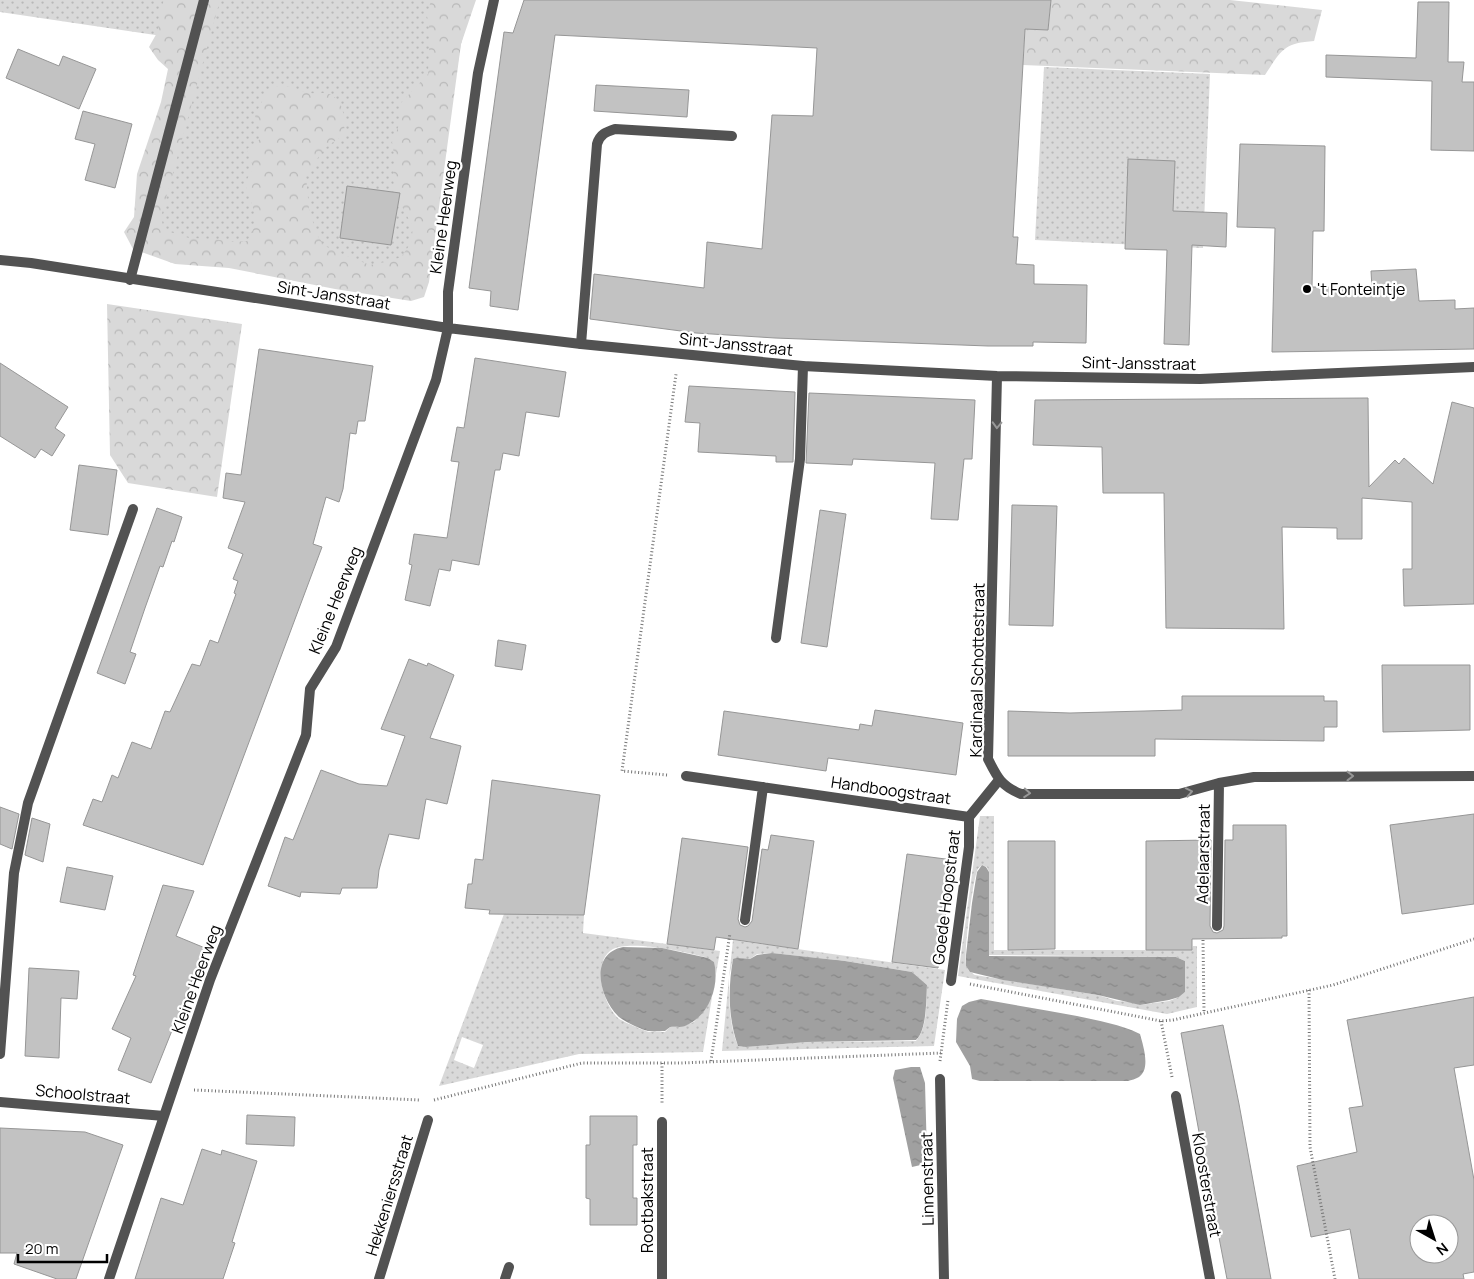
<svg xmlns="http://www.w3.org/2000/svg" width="1474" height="1279" font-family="Manrope,sans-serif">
	<defs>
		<pattern id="grass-dots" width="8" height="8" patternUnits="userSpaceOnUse" patternTransform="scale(1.25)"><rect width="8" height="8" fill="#d9d9d9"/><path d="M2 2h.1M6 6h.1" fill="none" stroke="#b8b8b8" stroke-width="1.8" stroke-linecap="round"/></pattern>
		<pattern id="forest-crowns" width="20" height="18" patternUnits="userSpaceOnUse" patternTransform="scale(1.25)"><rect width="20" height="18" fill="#d9d9d9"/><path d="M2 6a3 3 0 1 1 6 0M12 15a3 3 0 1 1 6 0" fill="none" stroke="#b8b8b8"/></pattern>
		<pattern id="water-ripples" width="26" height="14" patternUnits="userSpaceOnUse" patternTransform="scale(1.25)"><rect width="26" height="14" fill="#a0a0a0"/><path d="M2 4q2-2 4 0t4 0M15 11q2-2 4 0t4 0" fill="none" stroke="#888"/></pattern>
	</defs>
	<rect width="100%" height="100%" fill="#fff"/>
	<!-- grass -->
	<path fill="url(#grass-dots)" fill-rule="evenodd" d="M0,0H473L461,44L420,290L133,249L189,40L0,12Z
		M1044,67L1210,74L1203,248L1035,240Z
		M980,816H994V950H1192L1193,946H1197V1007L1167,1014L958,976ZM982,865L987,867L989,872V955L1176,957L1185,961V992L1179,997L1169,1001L1140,1005L1134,1002L1117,1001L1098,995L975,975C970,972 967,970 966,964C964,950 972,885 977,871C978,868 979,868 982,865Z
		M504,914L584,915L583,933L720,951L716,974L714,962L708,958C688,952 631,940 613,949C591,961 603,1004 618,1018C621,1021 645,1031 649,1032C654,1032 660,1032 665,1032L670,1027H681L694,1022L712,997L703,1052L579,1054L439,1086ZM462,1037L483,1045L474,1068L454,1060Z
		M733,940L945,970L934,1046L722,1051L729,978C729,1001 729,1025 738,1046L746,1047L807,1042L916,1041C928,1027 926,1002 927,985L912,972L845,961L772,953L757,954L750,959H733L729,977Z"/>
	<!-- forest -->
	<path fill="url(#forest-crowns)" d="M164,0H220L161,217L164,230L189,238L213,239L233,242L247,241C263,217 251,208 245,183L253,168L247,149L260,139V128L255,116C260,106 266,89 278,86C289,84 300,91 309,93C315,94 323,92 329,94C345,100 345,121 344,135C335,141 325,146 319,156C315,163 312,169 306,176L309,209L317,235L325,246L342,254L370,265L390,261L401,257L411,243L413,227L399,201L393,180L395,160L392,142L399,125V105L428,74L430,33L427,16L431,0H476L461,44L429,282L424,297L411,301L335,289L229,268L175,264L133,249L124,232L134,217L137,174L161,102L168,69L158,60L149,47L158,31L159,14Z
		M1051,0H1230L1322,10L1314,41C1283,43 1281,51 1265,75L1023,65L1025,29L1048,30Z
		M107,304L242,324L217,497L128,483L110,455Z"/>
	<!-- water -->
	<path fill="url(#water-ripples)" d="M982,865L986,867L989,872V956L1176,957L1185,961V992L1179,997L1169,1000L1140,1005L1098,995L1003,980L970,972L966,966V955L972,903L977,872Z
		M623,947L662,948L708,958L714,962C720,986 709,1016 685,1026C680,1028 675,1026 670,1027L665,1031C660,1031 654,1032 649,1031C644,1031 621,1020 618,1016C599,997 589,954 623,947Z
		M772,953L845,961L912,972L927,985C926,1000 927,1030 916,1040L807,1042L746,1047L738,1046C728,1018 728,988 733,959L737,958L750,959L757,955Z
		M981,999C1013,1005 1045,1010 1077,1016C1099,1021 1120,1024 1140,1034C1143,1045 1151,1069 1139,1077C1136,1079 1131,1080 1128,1081H980L972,1079L970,1066L956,1042L957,1019L962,1006L969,1002Z
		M911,1067H920L925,1083L927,1156V1163L925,1164L912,1167L893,1078L895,1070Z"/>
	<!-- building -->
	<path fill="#c2c2c2" stroke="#969696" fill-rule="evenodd" d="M524,0H1051L1048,30L1025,29L1013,237H1018L1016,264L1034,265V284L1087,285L1086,343L1033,342V346H988L775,338L696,333L590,319L594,274L704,288L707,242L762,249L772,115L813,116L817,48L555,35L518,310L490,306L491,291L469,288L504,32L513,33Z
		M1418,2H1449L1448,62H1464L1462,82H1474V151L1431,150L1432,81L1326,77V55L1416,58Z
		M18,49L59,66L63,56L96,69L79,109L6,78Z
		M596,85L689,90L687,117L594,111Z
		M83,111L132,124L115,188L85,180L95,144L75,139Z
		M1240,144L1325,146L1324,231H1313L1312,287L1372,288L1371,271L1416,269L1419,301L1455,300V309L1474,308V349L1272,352L1275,228L1237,227Z
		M1128,159L1175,161L1173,211L1227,213L1226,247L1192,245L1189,345L1164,344L1167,250L1125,249Z
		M347,186L400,193L391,245L340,238Z
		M259,349L373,366L365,421H358L356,434L350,433L343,489L339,502L326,497L313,544L322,547L203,865L83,825L93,799L102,802L112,775L118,778L132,742L151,749L165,711L170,712L192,664L200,666L210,640L218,643L236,594L234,593L238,581L233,579L243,554L228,548L245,502L223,498L226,473L241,475Z
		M475,358L566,372L559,417L526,412L519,456L503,453L500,470H495L479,565L452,560L450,571L439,569L430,606L405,600L412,565L409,564L414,534L447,538L459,462L451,461L457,427L464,428Z
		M0,363L68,407L55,428L65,435L52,456L41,449L35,458L0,436Z
		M689,386L795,392L793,462H776V456L698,452L700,423L685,422Z
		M809,393L975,400L972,459H964L958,520L931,519L935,463L853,459L852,465L806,463Z
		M1368,398L1369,487L1395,460L1399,464L1404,458L1433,484L1452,402L1474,408V604L1404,606L1403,569H1412V502L1362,498V539H1337V528L1282,527L1284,629L1166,628L1164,493H1103L1102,447L1033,445L1035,400Z
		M79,465L117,470L108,535L70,530Z
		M1012,505L1057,506L1053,626L1009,625Z
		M157,508L182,517L174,542L172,541L163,567L160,566L145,608L130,652L136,654L125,684L97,673Z
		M820,510L846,514L827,647L801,643Z
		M498,640L526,645L522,670L495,666Z
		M409,659L427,666L428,663L454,675L430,738L461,746L447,804L426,799L419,839L389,834L379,870L377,888H342L340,894L301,892L300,897L268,886L285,837L293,840L321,770L359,784L387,786L405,736L381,729Z
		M1382,665H1470V730L1383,732Z
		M1182,696H1324V701H1337V727H1324V741L1155,739V756H1008V711L1070,713L1182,710Z
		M875,710L963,723L956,775L828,758L826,771L718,755L724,711L859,730L860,724L872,726Z
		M492,780L600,795L584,915L489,914L490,910L465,908L468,884H472L475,859L483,860Z
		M0,807L19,814L12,849L0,844Z
		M1474,814V904L1402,914L1390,825Z
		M32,818L50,824L43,862L25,855Z
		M1233,825H1286L1287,936H1282V938L1192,939V950H1146V841L1211,840L1210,926L1213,932L1217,933L1223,930L1224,926L1225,840H1233Z
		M771,835L814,841L798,949L716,937L714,950L667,944L682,838L748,847L738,919L740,925L745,927L748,926L752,921L762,849L768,850Z
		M1008,841H1055V949L1008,950Z
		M907,854L953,860L938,968L892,962Z
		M67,867L113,876L105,910L60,902Z
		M163,885L194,891L176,936L205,948L151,1083L118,1070L131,1038L112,1029L136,976L133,975Z
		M29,968L79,971L77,999L61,998L59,1058L25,1056Z
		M1474,997V1065L1454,1068L1474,1180V1272L1463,1274L1464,1279H1359L1350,1229L1311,1237L1297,1166L1357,1152L1349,1108L1363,1106L1347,1020ZM1419,1224H1449V1254H1419Z
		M1223,1025L1239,1104L1271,1279H1227L1205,1165L1181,1033Z
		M247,1115L295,1117L294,1146L246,1144Z
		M590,1116H637V1145H633V1198H637V1225H590V1199L586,1198V1145H590Z
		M0,1128L85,1132L123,1145L76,1279H57L14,1264L17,1253H0Z
		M202,1149L221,1155L222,1150L257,1161L232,1242L235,1243L223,1279H135L161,1198L183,1205Z"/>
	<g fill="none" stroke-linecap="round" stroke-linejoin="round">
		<!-- path -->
		<path stroke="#747474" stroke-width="3" stroke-dasharray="1 2.5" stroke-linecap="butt" d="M667,775L622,771L676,374
			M1203,940L1204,1012
			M970,984L1161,1021L1173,1020L1333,985L1474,939
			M1309,990L1310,1147L1335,1279
			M1161,1021L1172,1077
			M711,1061L730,933
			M940,1061L948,1000
			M662,1063V1103
			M194,1090L420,1100
			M434,1100L582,1063H680L941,1053"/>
		<!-- lane -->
		<path stroke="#525252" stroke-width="10" d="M130,280L204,0
			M581,344L597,144C600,134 606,132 615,129L732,136
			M776,638L800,459L803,366
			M0,1054L14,873L28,803L133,509
			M505,1279L509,1267"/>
		<!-- street -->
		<path stroke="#525252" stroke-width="10" d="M0,260L31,263L448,328L581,344L803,366L997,376L1200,379L1474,367
			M997,376L988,759C997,777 1001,786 1021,794H1179L1219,783L1254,777L1474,776
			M686,776L969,817L999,780
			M745,920L763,787
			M1217,926L1219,783
			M951,981L969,847V817
			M940,1079L944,1279
			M1176,1096L1210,1279
			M0,1102L164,1116
			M109,1279L210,980L306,735L310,689L336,647L436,380L448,328V292L478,73L494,0
			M379,1279L428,1120
			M662,1279V1122"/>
	</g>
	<!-- one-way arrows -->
	<defs><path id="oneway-chevron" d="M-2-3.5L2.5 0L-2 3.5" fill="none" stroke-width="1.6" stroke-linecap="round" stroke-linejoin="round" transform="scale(1.25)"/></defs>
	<g stroke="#979797">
		<use href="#oneway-chevron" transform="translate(997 425) rotate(92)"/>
		<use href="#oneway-chevron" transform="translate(1350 776)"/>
		<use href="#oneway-chevron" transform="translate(1189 792) rotate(-11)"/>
		<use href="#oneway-chevron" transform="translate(1027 793) rotate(4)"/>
	</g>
	<!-- markers -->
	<circle fill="#000" stroke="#fff" stroke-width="2" cx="1307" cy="289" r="5"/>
	<g text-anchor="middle" stroke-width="4.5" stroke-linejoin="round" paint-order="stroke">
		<!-- street labels -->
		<g font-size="16" fill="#000" stroke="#fff">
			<text transform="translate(443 217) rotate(-82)" y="6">Kleine Heerweg</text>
			<text transform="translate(334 295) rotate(9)" y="6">Sint-Jansstraat</text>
			<text transform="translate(736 344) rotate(6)" y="6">Sint-Jansstraat</text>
			<text transform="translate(1139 363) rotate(1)" y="6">Sint-Jansstraat</text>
			<text transform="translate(335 600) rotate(-68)" y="6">Kleine Heerweg</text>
			<text transform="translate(977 670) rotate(-89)" y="6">Kardinaal Schottestraat</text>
			<text transform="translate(891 790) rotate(8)" y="6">Handboogstraat</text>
			<text transform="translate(1203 854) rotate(-89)" y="6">Adelaarstraat</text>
			<text transform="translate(946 897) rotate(-83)" y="6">Goede Hoopstraat</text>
			<text transform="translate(196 979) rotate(-70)" y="6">Kleine Heerweg</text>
			<text transform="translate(83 1094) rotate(5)" y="6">Schoolstraat</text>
			<text transform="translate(927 1179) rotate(-91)" y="6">Linnenstraat</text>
			<text transform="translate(1207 1185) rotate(80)" y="6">Kloosterstraat</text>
			<text transform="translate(389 1195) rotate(-73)" y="6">Hekkeniersstraat</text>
			<text transform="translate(647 1200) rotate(-90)" y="6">Rootbakstraat</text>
		</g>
		<!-- poi labels -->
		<g font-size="16" fill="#000" stroke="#fff" text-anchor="start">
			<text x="1317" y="295">'t Fonteintje</text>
		</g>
	</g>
	<!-- north arrow -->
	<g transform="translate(1434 1239) rotate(141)"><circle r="24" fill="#ffffff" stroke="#999999"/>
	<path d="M0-4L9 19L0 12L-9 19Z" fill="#000000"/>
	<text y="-8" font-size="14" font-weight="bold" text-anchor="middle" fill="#000000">N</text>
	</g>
	<!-- scale -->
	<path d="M18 1254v8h89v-8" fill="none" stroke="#000000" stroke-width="2.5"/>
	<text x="25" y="1254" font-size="15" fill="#000000" stroke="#ffffff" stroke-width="4" paint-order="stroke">20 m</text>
</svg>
